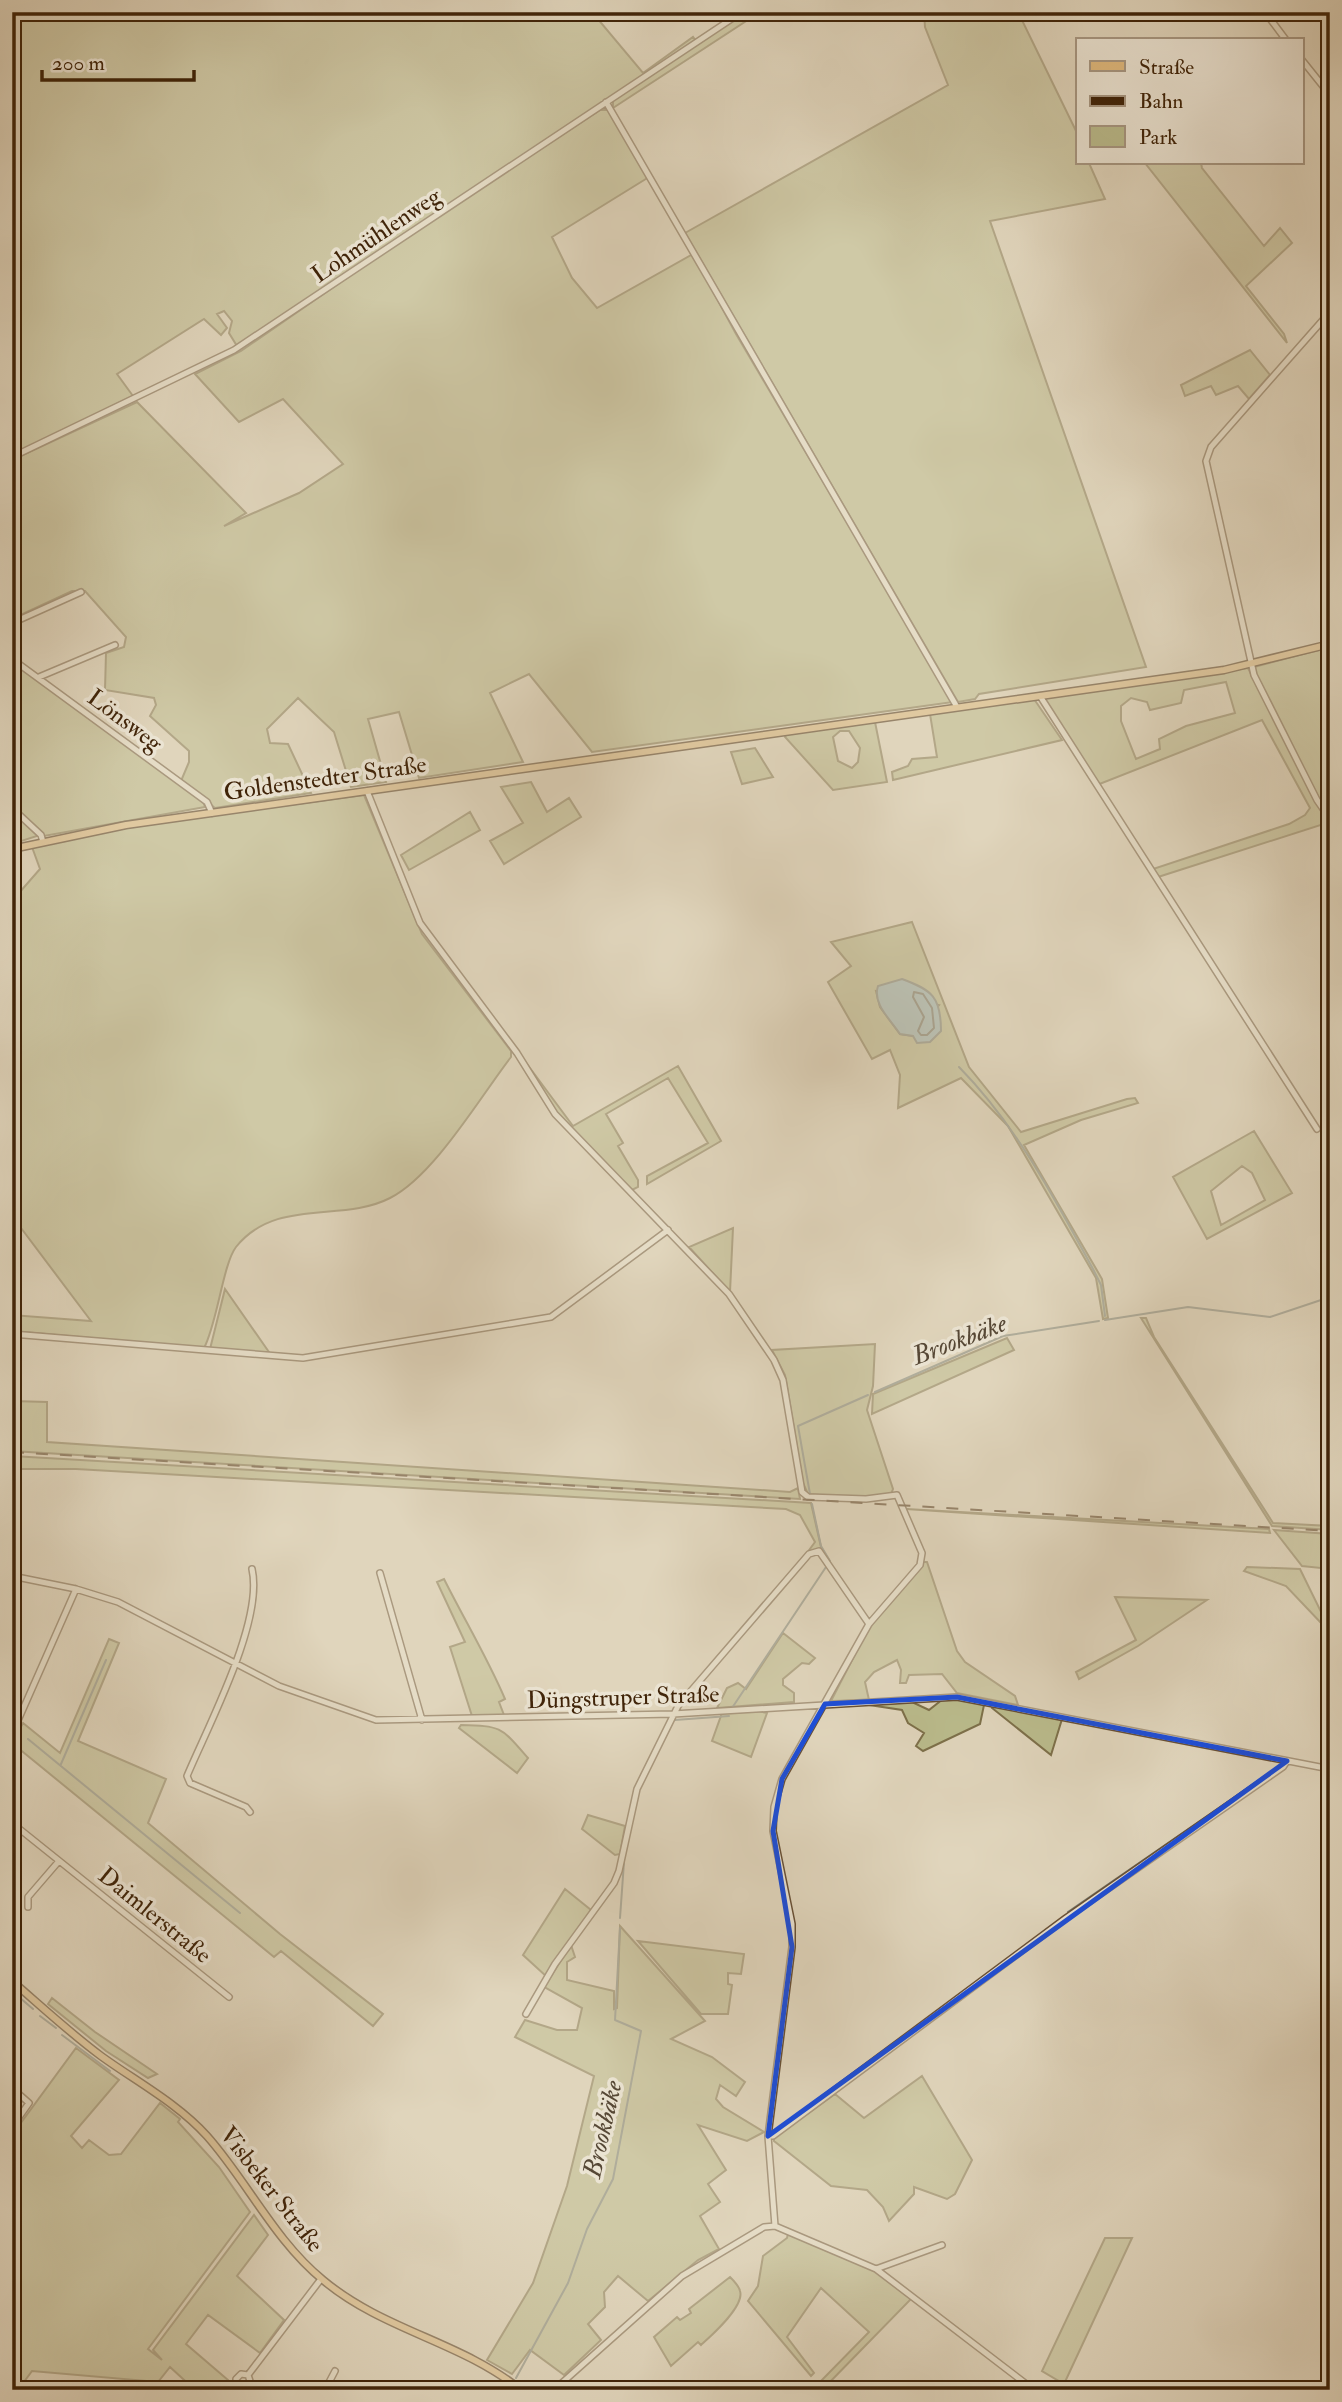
<svg xmlns="http://www.w3.org/2000/svg" width="1342" height="2402" font-family="'IM FELL Double Pica',serif">
	<rect width="100%" height="100%" fill="#e0d5bc"/>
	<filter id="stains"><feTurbulence type="fractalNoise" baseFrequency=".00286" numOctaves="4"/><feColorMatrix values="0 0 0 0 .2 0 0 0 0 .09 0 0 0 0 .02 0 0 0 .5 -.17"/></filter>
	<radialGradient id="worn" r=".72"><stop offset=".6" stop-color="#630" stop-opacity="0"/><stop offset="1" stop-color="#630" stop-opacity=".3"/></radialGradient>
	<!-- green -->
	<path fill="#babb8c" stroke="#7d704a" stroke-width="2" fill-rule="evenodd" d="M12,12H592L643,73L693,37L696,41L237,346L229,333L232,321L224,311L217,314L227,328L221,335L204,319L117,374L133,396L12,455Z
		M745,12H760L613,108V100Z
		M924,12H1018L1078,135V163H1089L1105,199L990,221L1146,667L979,694L975,699L958,702L685,233L948,85L925,27Z
		M600,110H609L649,177L552,237L572,278L597,308L693,254L736,334L953,702L592,752L529,674L490,693L523,762L419,778L399,712L368,719L386,782L351,787L334,732L298,698L267,729L270,743L288,744L311,793L215,808L181,781L189,762V751L150,716L156,705L154,698L105,690L106,653L124,647L126,637L85,591H72L12,619V460L137,402L246,513L224,526L299,493L343,464L283,399L239,422L195,374L241,351L380,255Z
		M1145,163H1201L1202,168L1264,246L1280,228L1292,243L1246,286L1284,334L1287,343Z
		M1250,350L1270,375L1249,399L1238,386L1216,395L1211,386L1185,396L1181,385Z
		M1330,647V811L1327,814L1255,675L1254,667Z
		M12,661L203,801L205,807L44,836L12,806Z
		M1248,668L1315,800L1330,822L1158,877L1153,869L1289,824L1305,815L1310,808L1262,720L1097,785L1045,706V698ZM1226,682L1235,713L1186,726L1159,739L1160,749L1136,759L1121,721V706L1131,698L1147,702L1150,710L1181,703L1184,690Z
		M1034,699L1062,740L893,780L892,772L908,766L912,759L937,757L930,714Z
		M875,722L887,782L833,790L785,737L787,734ZM840,731H849L860,748L858,762L852,768L838,761L833,737Z
		M755,748L773,777L742,784L731,752Z
		M531,782L547,812L569,798L581,817L504,864L490,841L523,823L501,787Z
		M364,795L422,934L511,1051V1057C480,1097 434,1176 390,1198C342,1223 276,1197 236,1247C223,1264 217,1324 204,1348L12,1331V1315L91,1321L12,1216V901L40,869L32,847L125,827Z
		M12,810L38,833L37,836L12,844Z
		M470,812L480,830L409,870L401,855Z
		M912,922L969,1067L1021,1132L1127,1099L1135,1098L1138,1103L1081,1120L1024,1145L1102,1279L1108,1318L1103,1319L1096,1278L1008,1126L961,1078L898,1108L900,1075L890,1050L872,1059L828,982L851,966L831,942ZM876,991L939,1005L913,1036L900,1034L880,1007Z
		M521,1056L573,1126L678,1066L721,1141L647,1184V1176L708,1143L668,1078L606,1114L623,1143L618,1146L638,1180V1187L632,1190L558,1115Z
		M1254,1131L1292,1193L1207,1239L1173,1177ZM1242,1166L1252,1173L1265,1200L1221,1225L1211,1191Z
		M733,1228L730,1292L689,1247Z
		M225,1289L271,1355L210,1349Z
		M1141,1318H1146L1154,1337L1273,1523L1330,1526V1530L1272,1526Z
		M1007,1338L1014,1350L872,1414L873,1394Z
		M875,1344L873,1386L867,1410L893,1489L891,1494L854,1498L808,1494L803,1483L785,1375L772,1350Z
		M12,1401L47,1402V1442L790,1492L798,1488L800,1499L12,1451Z
		M12,1456L811,1503L821,1547L829,1560L818,1549L807,1553L815,1542L800,1515L786,1509L76,1469H12Z
		M906,1509L1269,1529L1270,1533Z
		M1274,1530L1330,1534V1569L1302,1566Z
		M923,1562H927L957,1651L965,1662L1015,1696L1018,1705L957,1693L942,1674L909,1675L906,1683H900L901,1670L897,1660L874,1672L865,1682L869,1700L831,1701L868,1629Z
		M1247,1567L1300,1569L1326,1622L1323,1625L1286,1586L1244,1571Z
		M444,1579C464,1619 487,1657 505,1699L499,1702L504,1715L472,1716L450,1647L465,1642L437,1582Z
		M1115,1597L1207,1600L1138,1646L1079,1679L1076,1672L1136,1640Z
		M783,1633L815,1658L809,1664L802,1663L783,1679V1685L794,1693V1702L717,1708L727,1688L738,1683L746,1689Z
		M109,1639L119,1643L78,1741L166,1779L148,1823L280,1934L383,2014L373,2026L281,1951L274,1957L12,1743L23,1723L60,1753Z
		M957,1698L984,1705L980,1724L923,1751L916,1746L924,1733L908,1723L902,1710L869,1705L912,1702L929,1710L943,1699Z
		M993,1705L1062,1719L1051,1755L992,1708Z
		M758,1711L767,1713L751,1757L712,1741L722,1713Z
		M461,1725C502,1726 501,1727 528,1758L517,1773L459,1728Z
		M588,1815L625,1826L620,1854L615,1855L582,1829Z
		M565,1889L591,1910L547,1977L523,1955Z
		M620,1926L705,2021L671,2039L712,2057L745,2082L736,2096L720,2085L716,2099L723,2107L764,2132L747,2141L698,2125L726,2170L708,2184L720,2202L700,2216L719,2249L698,2260L648,2301L618,2276L604,2292L605,2307L588,2324L601,2340L564,2375L530,2350L512,2374L487,2360L533,2283L567,2186L594,2076L515,2037L525,2020L557,2030H577L582,2008L544,1987L571,1945L575,1957L567,1962V1980L614,1991V2009L617,2008Z
		M638,1941L744,1954L741,1974L728,1973V1984L732,1985L728,2014H701Z
		M52,1998L95,2032L157,2074L148,2078L106,2051L48,2004Z
		M76,2048L119,2080L71,2136L82,2148L89,2140L109,2155L121,2154L160,2103L180,2119L178,2122L219,2167L250,2212L148,2349L162,2360L153,2350L254,2215L268,2235L237,2276L284,2320L260,2353L208,2315L186,2344L228,2380L230,2390H195L170,2367L158,2382L32,2371L18,2390H12V2239L19,2230L21,2216L12,2208V2135Z
		M922,2076L972,2160L955,2194L947,2199L914,2187V2194L889,2221L883,2207L867,2190L831,2186L774,2141V2138L835,2094L864,2118Z
		M788,2234L875,2271L912,2298L824,2388L819,2383L869,2332L821,2288L787,2337L814,2373L811,2376L748,2301L758,2286L763,2256L787,2238Z
		M1105,2238H1132L1064,2384L1042,2371Z
		M730,2277C733,2280 739,2286 740,2291C745,2306 712,2335 701,2345L698,2342L671,2366L654,2337L677,2317L680,2320L691,2313L689,2309Z"/>
	<!-- water -->
	<path fill="#98b6bb" stroke="#757c74" stroke-width="2" d="M902,979C932,990 941,997 941,1031L930,1042L917,1043L913,1036L900,1034C891,1020 872,1004 878,986Z"/>
	<g fill="none" stroke-linecap="round" stroke-linejoin="round">
		<!-- shore -->
		<path stroke="#6c6d62" stroke-width="2" d="M914,992L923,994L932,1008L934,1028L927,1035H921L918,1031L924,1017L913,997Z"/>
		<!-- stream -->
		<path stroke="#757c74" stroke-width="2" d="M959,1067C1017,1126 1054,1198 1093,1269L1101,1285L1105,1316
			M1105,1320L1188,1307L1270,1317L1330,1297
			M875,1392L1003,1336L1099,1321
			M810,1494L798,1426L868,1395
			M812,1504L821,1546L830,1561
			M732,1708L826,1567
			M675,1720L729,1716
			M28,1739L240,1913
			M61,1764L106,1660
			M1068,1912L1274,1770
			M620,1918L624,1862
			M12,1991L33,2009
			M40,2016L56,2028
			M62,2035L110,2071
			M516,2378L568,2283L587,2229L613,2179L641,2031L615,2020L620,1928"/>
		<!-- minor casing -->
		<g stroke="#685036" stroke-width="8">
			<path id="minor" d="M1265,12L1286,40
				M1302,60L1330,95
				M606,102L957,707
				M1330,312L1211,447L1206,461L1254,675L1317,800L1330,819
				M12,457L234,350L742,12
				M12,623L81,592
				M12,659L207,802L212,813
				M39,677L115,645
				M1040,696L1317,1129
				M367,791L420,923L517,1053L555,1114L729,1294L774,1360L783,1380L802,1492L808,1497L866,1499L897,1495L922,1553L920,1565L869,1624L782,1779L774,1807L773,1831L792,1924V1947L768,2136L775,2226
				M12,808L41,835L43,842
				M12,1334L303,1358L551,1317L668,1230
				M380,1573L422,1720
				M12,1576L76,1589L118,1602L279,1686L376,1720L673,1714L957,1697L1330,1769
				M12,1734L76,1589
				M250,1812L246,1807L190,1783L187,1776C208,1726 264,1621 252,1569
				M12,1823L229,1997
				M28,1907V1897L59,1861
				M526,2014L555,1964L614,1883L619,1871L637,1789L678,1706L809,1554L819,1551L869,1624
				M12,2088L29,2103L12,2127
				M768,2136H773L1066,1918L1283,1767L1287,1761
				M876,2269L942,2245
				M248,2375L321,2279
				M12,2385L17,2383
				M243,2390L237,2387L236,2379L241,2374L248,2375
				M244,2390L251,2384L248,2375
				M325,2390L335,2371
				M554,2390L682,2276L764,2227L775,2226L876,2269L1034,2390"/>
		</g>
		<!-- major casing -->
		<g stroke="#402409" stroke-width="9">
			<path id="major" d="M12,849L126,825L1224,670L1330,644
				M12,1981C41,2006 70,2033 101,2056C137,2082 177,2103 207,2136C247,2181 275,2241 323,2280C384,2331 460,2341 521,2390"/>
		</g>
		<!-- minor -->
		<use href="#minor" stroke="#ebe4d3" stroke-width="5"/>
		<!-- major -->
		<use href="#major" stroke="#e0ba7e" stroke-width="6"/>
		<!-- rail -->
		<path stroke="#402409" stroke-width="2" stroke-dasharray="12 12" stroke-linecap="butt" d="M12,1452L1330,1531"/>
	</g>
	<!-- marked area -->
	<path d="M0 0H1342V2402H0ZM957,1697L1287,1761L768,2136L792,1947L773,1831L782,1779L825,1704Z" fill="#e0d5bc" fill-opacity=".55" fill-rule="evenodd"/>
	<path fill="none" stroke="#1d4ed8" stroke-width="5" stroke-linejoin="round" d="M957,1697L1287,1761L768,2136L792,1947L773,1831L782,1779L825,1704Z"/>
	<g text-anchor="middle" stroke-width="7" stroke-linejoin="round" paint-order="stroke">
		<!-- street labels -->
		<g font-size="24" fill="#402409" stroke="#ebe4d3">
			<text transform="translate(376 235) rotate(-34)" y="8">Lohmühlenweg</text>
			<text transform="translate(125 720) rotate(37)" y="8">Lönsweg</text>
			<text transform="translate(325 778) rotate(-8)" y="8">Goldenstedter Straße</text>
			<text transform="translate(623 1697) rotate(-2)" y="8">Düngstruper Straße</text>
			<text transform="translate(155 1915) rotate(39)" y="8">Daimlerstraße</text>
			<text transform="translate(272 2189) rotate(52)" y="8">Visbeker Straße</text>
		</g>
		<!-- water labels -->
		<g font-size="26" font-style="italic" fill="#564836" stroke="#ebe4d3">
			<text transform="translate(959 1339) rotate(-21)" y="9">Brookbäke</text>
			<text transform="translate(602 2129) rotate(-77)" y="9">Brookbäke</text>
		</g>
	</g>
	<!-- margin -->
	<rect width="1342" height="2402" fill="none" stroke="#e0d5bc" stroke-width="42"/>
	<rect x="14" y="14" width="1314" height="2374" fill="none" stroke="#402409" stroke-width="3.5"/>
	<rect x="21" y="21" width="1300" height="2360" fill="none" stroke="#402409" stroke-width="2"/>
	<!-- legend -->
	<rect x="1076" y="38" width="228" height="126" fill="#ebe4d3" stroke="#a79782" stroke-width="2"/>
	<rect x="1090" y="61" width="35" height="10" fill="#e0ba7e" stroke="#a79782" stroke-width="2"/>
	<text x="1139" y="74" font-size="21" fill="#402409">Straße</text>
	<rect x="1090" y="96" width="35" height="10" fill="#402409" stroke="#a79782" stroke-width="2"/>
	<text x="1139" y="108" font-size="21" fill="#402409">Bahn</text>
	<rect x="1090" y="126" width="35" height="21" fill="#babb8c" stroke="#a79782" stroke-width="2"/>
	<text x="1139" y="144" font-size="21" fill="#402409">Park</text>
	<!-- scale -->
	<path d="M42 70v10h152v-10" fill="none" stroke="#402409" stroke-width="3.5"/>
	<text x="52" y="70" font-size="21" fill="#402409" stroke="#ebe4d3" stroke-width="5" paint-order="stroke">200 m</text>
	<rect width="100%" height="100%" filter="url(#stains)"/>
	<rect width="100%" height="100%" fill="url(#worn)"/>
</svg>
